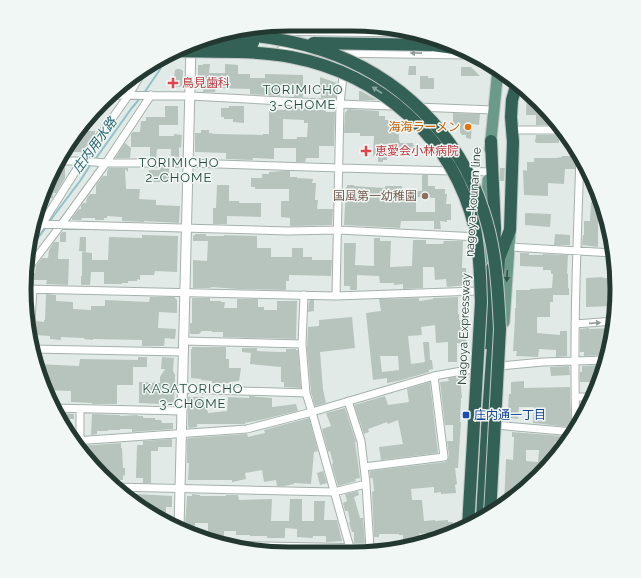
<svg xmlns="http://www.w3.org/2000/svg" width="641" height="578" font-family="Raleway,'Noto Sans JP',sans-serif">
	<rect width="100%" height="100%" fill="#e1eae6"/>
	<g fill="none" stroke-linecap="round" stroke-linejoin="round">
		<!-- stream -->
		<path stroke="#90c2c8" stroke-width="2" d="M144,93L161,68
			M94,161L131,109L141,97
			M49,222L80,181L91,164
			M28,251L47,226"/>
	</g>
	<!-- building -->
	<path fill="#b7c4be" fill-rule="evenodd" d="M203,64H210L209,73H225V64L238,65V74H250V78H265V74L303,75V97H294V85H280V96L250,94V89L216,88L215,92H203V80H198V65H203Z
		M409,66H416V75H408Z
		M461,67H471L480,76H461Z
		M177,69H180L183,71L182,87L170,86V79H172V77H174L175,70Z
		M420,76H428V78H434V89H420Z
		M320,77L337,83L336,98H321V90H320Z
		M527,90L552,117V125H536V115H526Z
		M359,91H361L377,100H359Z
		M165,106H178V125H159V136H174V134L182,135L181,148L179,147V157L171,156V149H157L156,158H150V147H131V134L133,132H140L141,121H146V117H165Z
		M229,106H244V123L233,122V119H224V117H221V108H229Z
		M285,108L311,109V110H326V112H335L334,146H319V158H306L305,162H296V148H274V159L253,158V160L226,159V153L195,152V133H201V130H209V133L216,134L263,135V134H269V110H285ZM283,119L304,120V123H308L307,137H297V139H283Z
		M348,109L379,111V116H385V120H392V121H395V130H396V134H399V141H400V143H413V145L418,146V154L413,153V154L387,153V160H383V162H378V156H373L374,136H360V133H344L345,113Z
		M453,113L480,114L479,125L472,124L471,139L466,138V135H462L460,132V125H454V123H453Z
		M77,131H95V135L81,153V152H66V156H61Z
		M536,135H559V143H537L535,142Z
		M125,143L131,148L130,158H115Z
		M562,156H575V169H565L564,184L548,183V196L524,195L523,170L527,171V162H534V158H556L562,157Z
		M55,165L65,166V178L56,193H53V198H48V204H40L51,172Z
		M109,168H128V172L125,169L126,189H140L139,199L156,200V205L180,206L179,223L144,221V222L122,221V217L107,216V218H104V220H95V218H82L81,220H72V218L79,209H81V206L83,203H86L87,198L90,194H96V185L99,181H100V179L103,176H107V171Z
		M160,168H169V182H149V170H160Z
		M500,168H505L504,181H500Z
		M283,171H290V177H297V178L313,179L312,183H316L315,200H318L317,209H333L332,225L290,226V218L281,217V201H289V189H255V187H251V178H262V174H269V172Z
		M422,175H428V186H435V189H445V194H447L446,204H451V220H447V222L440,221L441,229H434V221H401L400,228L344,225L346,187H347V185H354V186L385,188V186H402V191H422ZM416,197L435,198V212H416Z
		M217,185H229V201H239V203H261V217L227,216V224H213V208H216Z
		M595,185L606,214H598V247L582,245L583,235H584V221H590L591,202H593V198H594Z
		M525,213L551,214L550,227L525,225Z
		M62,232H66V242H60V235Z
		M196,234H206V236H224V235L257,236V248H271V257H292V248H303V257H312V260H332L331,276L289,275V281H286V290L237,289L212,287L210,288H193V260L207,261L208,241H193V236Z
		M555,234L570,235V245H554Z
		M142,235L178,236L177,272L155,271L154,275H140V280L137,279V281H128V283H122V284H104V272H91L90,285H81V276H82V252L92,253V260H108L109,237L142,238Z
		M80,237H86V252L79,251Z
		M374,238H380V241H391L390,267L412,266L413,240H426V244H443L444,241H463L462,268H466L467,285L447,287L446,279L435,280L434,267H423V288L403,289V284L394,285V283H380L379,276L357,275V290H350V286H344V243H356L355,265L374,266Z
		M54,242H59L58,259H69L68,285L46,284L47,280H34V284H25V277H27L31,273H35L36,266L42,258H48L49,250Z
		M520,253H529V255H543V254L568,255L567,274H568V288H569V295H553V302H550V317H537V333L560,335V331H567V356L556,357V350L539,349L538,357L516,356L517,351H513L515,319V308H516V290H530V289L552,288L553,274H551V271L550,270H543V267L520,266Z
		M603,277V278H616L615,306L586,307V278Z
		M46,294L56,295V301L73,302V309L91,310V306H105V300L149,302L150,297H174L177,300V313L159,312L158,328L176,329L175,339L165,338L164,346H142V340L93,339V340L84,339V338L61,337V340L50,339V336L35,335L36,321L44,322V320H45Z
		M458,297V314H459V320H468L466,344L457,343V362H448V342L436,343L435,325L421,327L422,335L408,336L411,364L425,362L423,342H429L430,360H432L433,369L429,370V372L398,381L387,383V378L373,380L366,313L381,311L379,299L419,298V301L433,299V298ZM380,356H398L399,370L382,372Z
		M192,298H210V301H221V302H225L224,308H237V299H258V307H264V310H277V301H297L296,339L223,337V332H212V331H202L199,334H190V323H192Z
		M310,300H314V311L308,312L309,302Z
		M352,317L355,348L320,352L323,389L326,403L315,406L311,392L307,349L308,327L319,326V320Z
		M589,328V329L614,328L607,355L584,356V352H580V329Z
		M192,347H226V359H229V368H241L239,381L229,382V383H212V381L201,380V379L191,378V349H192Z
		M242,348H257V351L278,352H286V349H296V350H298L301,388L284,387V382H281V367L250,364L251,353L242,352Z
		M138,357H147V367H133V385H117V404H92V403L71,402V391L45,390L36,364L79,366L80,359L138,360Z
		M162,357L173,358L174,357L173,371L175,375L174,403L159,402V404L139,403V382L160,383V377L165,369H161Z
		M603,365V374L600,382H580V372H582V366Z
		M569,366L570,375L551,376L550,367Z
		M460,376L462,398H461L460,422H461L458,468H455L457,484L455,485L456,493L441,494V492L434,493V487L411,489L412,500H422L424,521L435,520V521L448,520V522H453V533L439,538V532L419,534V539L411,540V543H403V535H399V534H379V537H374L372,492L374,491L373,480L372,478H370V471L445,462L447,461L449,456L447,441H453V425H445L440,382L449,381L448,378Z
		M524,381V388L570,387L571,421L570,427L533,423L534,407H519L518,419L510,418L511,408H508L509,394H511V382Z
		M430,382L438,453L381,460L379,447L403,444L398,420L388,424L387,422L368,429L369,432L364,434L354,405L385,396L388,405L409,402L407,389Z
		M249,396L272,398V407L296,404L298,411L260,420L245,423V424H197V427L189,428L188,427V397H203V400H207V411H208V413L227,411L228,397L249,398Z
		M345,408L356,442H355L360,478L355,479L356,481L338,486L333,469L332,464L333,463L330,451L328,452L322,429L331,426L326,413Z
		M56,413L74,414V419H60Z
		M92,414L120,415V416L138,415V416H143V418H155V420H161L162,423H173V429L132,432V429H120V430H108V431H97V434L91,435Z
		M309,418L318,451L314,452L311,484L294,483V484L284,486H277L276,480L264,482L262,470L245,473L246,479L232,482V480H188L189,463H187V439L189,438L247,434L248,437L265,433L264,430Z
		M512,432L563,436V443L555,442L553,461L551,464L513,499L504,505L506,459L513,460L514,437H512ZM526,450H539L538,462L526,461Z
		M172,439V447H158V451H151V483H143V478H136L137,445H143V441Z
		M121,443V448H122L123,468H125V476L123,475V480L106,479L90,464L79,448V446Z
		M323,471L327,483L320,485L317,473Z
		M358,491L359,495L354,497L360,518H363L365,542L364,543H354V532H352L349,523L350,522L348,511H345L343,503L347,501L345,494Z
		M136,494L172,496V507H166V514H164V515H153L125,497H136Z
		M192,494L200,495V496H226V495H238L239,500L272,499L271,521H289L290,499H302V521H314V501H325L324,520H337L342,541L326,542V536H313V538L297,537V529L285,528V538H267V536H250V535H236V531H224V537H216V540H208V523H195V526H185L187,496H192Z"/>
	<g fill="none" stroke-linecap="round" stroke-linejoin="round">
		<!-- minor casing -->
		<g stroke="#a5b1ac" stroke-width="9">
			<path id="minor" d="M111,95L190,96L340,104L493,110
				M514,130H564
				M58,161H82L106,163H188L339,168L454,171
				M464,171L489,172
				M34,224L288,231L338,230L479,237
				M29,243L42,224L82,161L128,96L145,68
				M510,247L613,253
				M26,271L61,225L106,163L151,95
				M24,289L336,296L477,291
				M304,295L302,344L306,393L312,412L350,548V553
				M336,296L340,104L345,57
				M575,324L615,321
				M30,337L33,289
				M183,341L302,344
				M32,349L183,352
				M500,366L543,362L606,360
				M182,389L306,393
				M575,397H593
				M348,401L361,441L366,484L370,548
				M52,408L182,411
				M495,425L574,432
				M576,429C573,338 577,247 580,156
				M80,440V409
				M74,441L247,429L312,412L434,376L473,369
				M364,467L444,457L434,376
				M114,487L334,492L366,484
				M221,545L370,548L393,549"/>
		</g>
		<!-- tertiary casing -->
		<g stroke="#a5b1ac" stroke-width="11">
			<path id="tertiary" d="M244,30L412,32
				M281,51H318
				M331,52L469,54
				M179,529L191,45"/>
		</g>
		<!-- primary casing -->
		<g stroke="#c2c7c6" stroke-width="13">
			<path id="primary" d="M490,149L498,69
				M482,261L485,237L488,180
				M504,322L510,232"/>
		</g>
		<!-- motorway casing -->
		<g stroke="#c2c7c6" stroke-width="14">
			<path id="motorway" d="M432,45L454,48
				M491,141L495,229L494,246
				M498,272L499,258L510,230L513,142L511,117L512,100L517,83
				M486,343L492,268
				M482,519L487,429L494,332"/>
		</g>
		<!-- minor -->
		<use href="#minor" stroke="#fff" stroke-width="7"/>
		<!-- tertiary -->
		<use href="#tertiary" stroke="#fff" stroke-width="9"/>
		<!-- primary -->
		<use href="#primary" stroke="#6b9a8b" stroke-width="11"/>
		<!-- motorway -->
		<use href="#motorway" stroke="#336155" stroke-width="12"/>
		<!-- motorway-bridge casing -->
		<g stroke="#c2c7c6" stroke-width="14" stroke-linecap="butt">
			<path id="motorway-bridge" d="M224,33C256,35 292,40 322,50C398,75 459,134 483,210C496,248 498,289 500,329L490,514
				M200,42L253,43
				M313,43L432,45
				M173,51C212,52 252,50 291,57C381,74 454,139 475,229C480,253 480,278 481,302L468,527"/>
		</g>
		<!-- motorway-bridge -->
		<use href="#motorway-bridge" stroke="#336155" stroke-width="12"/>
	</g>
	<!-- one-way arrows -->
	<defs><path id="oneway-solid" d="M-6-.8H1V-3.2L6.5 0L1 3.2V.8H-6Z"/></defs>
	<g fill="#929c98">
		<use href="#oneway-solid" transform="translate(416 53) rotate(-179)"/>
		<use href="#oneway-solid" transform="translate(595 323) rotate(-4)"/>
	</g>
	<use fill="#88a49d" href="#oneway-solid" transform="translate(377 90) rotate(-147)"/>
	<use fill="#365048" href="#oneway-solid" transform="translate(507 276) rotate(94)"/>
	<!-- markers -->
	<g fill="#e0444e" stroke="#f1f7f4" stroke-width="1.5">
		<path d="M171 77h4v4h4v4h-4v4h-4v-4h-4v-4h4z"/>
		<path d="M364 145h4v4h4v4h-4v4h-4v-4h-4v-4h4z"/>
	</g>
	<circle fill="#e8710a" stroke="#f1f7f4" stroke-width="1.5" cx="468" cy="127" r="4"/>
	<circle fill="#8d6e63" stroke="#f1f7f4" stroke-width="1.5" cx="425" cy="196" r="4"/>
	<rect fill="#1a4fb4" stroke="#f1f7f4" stroke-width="1.5" x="462" y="411" width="8" height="8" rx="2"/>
	<g text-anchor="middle" stroke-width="3" stroke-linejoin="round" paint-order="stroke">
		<!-- health labels -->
		<g font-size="12" fill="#be3a42" stroke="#f1f7f4" text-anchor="start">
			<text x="182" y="87">鳥見歯科</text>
			<text x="375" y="155">恵愛会小林病院</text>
		</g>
		<!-- food labels -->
		<g font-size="12" fill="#c56008" stroke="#f1f7f4" text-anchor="end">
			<text x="460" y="131">海海ラーメン</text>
		</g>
		<!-- education labels -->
		<g font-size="12" fill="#785e54" stroke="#f1f7f4" text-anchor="end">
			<text x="417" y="200">国風第一幼稚園</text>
		</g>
		<!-- street labels -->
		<g font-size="12" fill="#243832" stroke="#f1f7f4">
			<text transform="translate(473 202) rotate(-86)" y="4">nagoya-kounan line</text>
			<text transform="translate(464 329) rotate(-88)" y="4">Nagoya Expressway</text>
		</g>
		<!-- transit labels -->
		<g font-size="12" fill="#164399" stroke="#f1f7f4" text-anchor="start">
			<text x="474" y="419">庄内通一丁目</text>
		</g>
		<!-- neighbourhood labels -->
		<g font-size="13" letter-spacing="1" fill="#22483d" stroke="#f1f7f4">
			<text x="303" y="94">TORIMICHO<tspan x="303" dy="15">3-CHOME</tspan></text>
			<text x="179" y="167">TORIMICHO<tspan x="179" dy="15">2-CHOME</tspan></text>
			<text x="193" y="393">KASATORICHO<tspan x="193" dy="15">3-CHOME</tspan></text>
		</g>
		<!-- water labels -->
		<g font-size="13" font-style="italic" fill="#26646d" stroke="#f1f7f4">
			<text transform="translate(94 145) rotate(-54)" y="5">庄内用水路</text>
		</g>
	</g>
	<!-- crop -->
	<path d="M0 0H641V578H0ZM289 31H352A258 258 0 0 1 610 289V289A258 258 0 0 1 352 547H289A258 258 0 0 1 31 289V289A258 258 0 0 1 289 31Z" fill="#f1f7f4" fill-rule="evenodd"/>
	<path fill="none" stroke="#243832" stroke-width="5" d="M289 31H352A258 258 0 0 1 610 289V289A258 258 0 0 1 352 547H289A258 258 0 0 1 31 289V289A258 258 0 0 1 289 31Z"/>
</svg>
